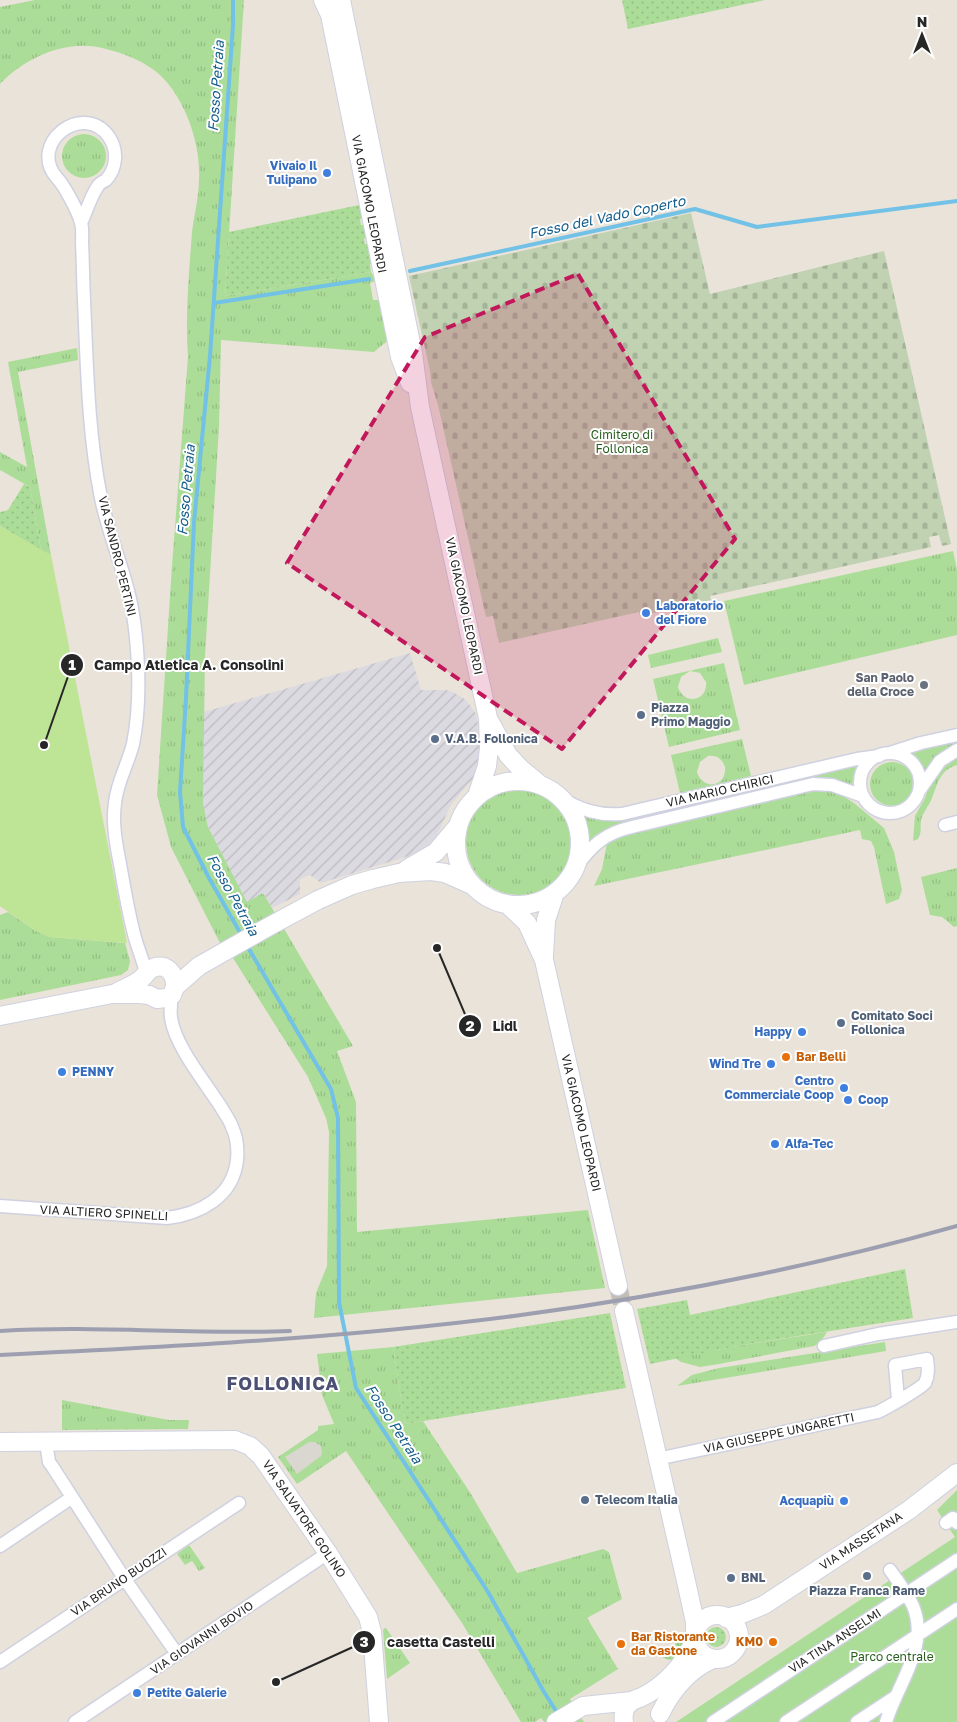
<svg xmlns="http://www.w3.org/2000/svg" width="957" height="1722" font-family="'Golos Text',sans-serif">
	<defs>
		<pattern id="industrial-furrows" width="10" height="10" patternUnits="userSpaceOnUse" patternTransform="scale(1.25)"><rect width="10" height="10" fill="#dcdae1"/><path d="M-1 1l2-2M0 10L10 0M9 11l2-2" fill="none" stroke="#bdbbc1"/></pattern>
		<pattern id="grass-tufts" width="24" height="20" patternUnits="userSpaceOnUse" patternTransform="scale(1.25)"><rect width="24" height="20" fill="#acdd98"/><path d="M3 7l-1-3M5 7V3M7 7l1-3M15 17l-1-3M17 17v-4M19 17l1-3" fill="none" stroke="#94be83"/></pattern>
		<pattern id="cemetery-stones" width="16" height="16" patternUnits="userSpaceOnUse" patternTransform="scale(1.25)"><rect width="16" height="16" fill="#c0d2b2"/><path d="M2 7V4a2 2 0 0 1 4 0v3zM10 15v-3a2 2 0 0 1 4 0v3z" fill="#a5b499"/></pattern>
		<pattern id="garden-dots" width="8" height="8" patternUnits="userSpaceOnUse" patternTransform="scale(1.25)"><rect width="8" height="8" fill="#acdd98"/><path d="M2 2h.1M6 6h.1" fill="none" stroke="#94be83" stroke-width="1.8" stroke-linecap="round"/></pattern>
	</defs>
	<rect width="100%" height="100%" fill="#e9e3d9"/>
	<!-- industrial -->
	<path fill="url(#industrial-furrows)" d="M410,653L421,690H446L453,692L466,700L476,714L478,724L480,767L476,777L468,784L451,805L436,837L419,853L321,883L310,875L300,879V894L272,908L263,893L247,902L208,827L203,803L204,712Z"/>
	<!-- grass -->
	<path fill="url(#grass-tufts)" fill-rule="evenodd" d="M35,0H244L225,296L371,272L376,281L370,283L373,300H379L387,341L374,352L221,340L219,427L205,656L203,803L208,827L247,902L263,893L353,1046L337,1051L356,1102L357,1232L588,1210L605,1288L314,1318L316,1293L327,1266L329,1132L326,1118L308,1077L233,958L220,943L171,847L157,795L172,566L188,357C185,316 189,273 192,232C194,215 199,197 199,179C201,143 184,93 154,70C140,60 123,53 106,49C68,38 26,57 0,84V7Z
		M62 156a22 22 0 1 1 44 0a22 22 0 1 1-44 0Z
		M77,348L78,360L18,372L51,555L41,550L30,487L0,470V452L27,467L8,362Z
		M953,551L957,570V635L744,685L724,601Z
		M718,638L722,652L651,668L648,655Z
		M724,663L740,730L669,747L653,679ZM690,671L700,673L706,682C708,701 684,706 678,687L681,677Z
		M742,739L751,776L680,793L671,755ZM708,756C717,755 722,759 725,767C727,787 703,791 697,772L700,762Z
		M957,739V745C944,752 934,758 925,771L917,758L908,751Z
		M957,756V765C940,770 938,783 932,798C929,806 923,812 921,820C920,827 922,833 918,839L913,841L915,816L925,798L929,786L935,773Z
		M870 784a22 22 0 1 1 44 0a22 22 0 1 1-44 0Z
		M858,763L854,772L852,788L834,781L586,845L581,814L592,818L608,820Z
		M466 842a53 53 0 1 1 106 0a53 53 0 1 1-106 0Z
		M812,790L828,791L838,793L854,803L884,828L894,852L902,890L899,899L886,904L874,847L871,841L862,839L860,830L594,886L602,869L607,843L616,837Z
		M957,868V926L954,927L942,917L930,915L921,877Z
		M8,912L36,931L50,937L125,943L130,961L128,970L121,975L0,1000V915Z
		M827,1332L820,1343L814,1346L719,1364L700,1367L681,1362L675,1358L742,1345Z
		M885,1342L886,1351L677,1386L692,1375L719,1368Z
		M393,1347L405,1424L423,1421L471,1494L517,1573L603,1549L609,1552L622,1599L587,1618L618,1669L570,1699L584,1722H544L541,1718L535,1722H521L462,1623L346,1451L297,1484L278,1457L318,1430V1426L334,1424L322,1395L317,1354Z
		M62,1400L169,1420H189L188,1429L62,1430Z
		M189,1545L205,1568L199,1571L192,1561L185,1565L177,1554Z
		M385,1628H386L410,1663L387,1679L383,1630Z
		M687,1631C685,1647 677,1672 658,1653C669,1649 681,1642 687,1631Z"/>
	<!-- cemetery -->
	<path fill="url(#cemetery-stones)" d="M691,213L710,294L884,251L951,544L942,546L939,535L929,537L931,547L710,596L711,600L640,616L639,612L499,643L493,616L486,617L438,405L431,382L430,371L409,276Z"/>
	<!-- park -->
	<path fill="#acdd98" d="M957,1490V1722H676L955,1537L937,1510Z"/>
	<!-- garden -->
	<path fill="url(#garden-dots)" d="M622,0H765L628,29Z
		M364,204L367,216L360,219L361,225H368L371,237L364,239L365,244H372L376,263L370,264L371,272L225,296L229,232Z
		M24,484L30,487L41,550L0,526V512L8,510Z
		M905,1269L913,1318L742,1345L650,1364L637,1309L687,1300L690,1315Z
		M610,1313L626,1388L405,1424L393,1347Z
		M706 1637a10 10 0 1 1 20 0a10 10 0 1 1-20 0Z"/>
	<!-- pitch -->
	<path fill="#bee495" d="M0,526L51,555L127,943L50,937L36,931L0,906Z"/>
	<!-- plaza -->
	<path fill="#dad6d0" d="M309,1442H315L321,1446L322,1453L321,1456L297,1474L285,1457Z"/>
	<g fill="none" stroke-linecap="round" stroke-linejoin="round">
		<!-- stream -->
		<path stroke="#72c1e6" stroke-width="4" d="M233,0V25L210,356L194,522L186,698L180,792L183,827L209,878L242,936
			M410,271L695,209L757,227L957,201
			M214,303L369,279
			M246,944L331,1089L338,1118L339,1302L356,1388L488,1592L544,1692L558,1714"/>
		<!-- secondary-tunnel -->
		<path stroke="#c2bdb5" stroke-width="18" stroke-dasharray="18 9" stroke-linecap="butt" d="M618,1286L624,1311"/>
		<!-- street casing -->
		<g stroke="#cfd1e0" stroke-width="15">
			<path id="street" d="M81,223C86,213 91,195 98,186C99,184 104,181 106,180C117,168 118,150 109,137C83,100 27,144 57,178C64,185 79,213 81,223C83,229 82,237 82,243C83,262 83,281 84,300C87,366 88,433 101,498C107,528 119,557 127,587C134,612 137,641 138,668C139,693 138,719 133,744C128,764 117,782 115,803C112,823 116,844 120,864C124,887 128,911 134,934C137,947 143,959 146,973
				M890,753L921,743L957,735
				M860 783a30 30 0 1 1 60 0a30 30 0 1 1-60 0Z
				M919,791L940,761L957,750
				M562,799C582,810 599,816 622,814L857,759L879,756
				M945,825L957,822
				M576,867C592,845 605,833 632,827L813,784L832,785L863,796
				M0,1206L167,1218C200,1214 233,1197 237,1160C238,1149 237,1137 232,1127C230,1120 224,1113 221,1107C205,1082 175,1046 171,1018C170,1010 171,1002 172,995
				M824,1346L878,1334L957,1322
				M46,1442L49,1462L52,1466L124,1578L177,1654
				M657,1459L878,1412C886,1408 920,1389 925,1383C929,1375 928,1367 927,1359L895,1365L898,1400
				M946,1523L953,1518L957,1523
				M0,1546L71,1498
				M0,1662L239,1503
				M75,1722L328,1553
				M713,1722L957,1560
				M786,1722L957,1609
				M857,1722L895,1697
				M886,1722C897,1684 930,1647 913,1606C907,1593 898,1581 890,1570"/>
		</g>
		<!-- secondary casing -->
		<g stroke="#cfd1e0" stroke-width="20">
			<path id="secondary" d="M323,0L330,15L400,357L410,383
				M341,0L413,353L420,407L488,718L489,748L487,766L477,796
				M490,722L508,755L521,769L538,783
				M456 843a62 62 0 1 1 124 0a62 62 0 1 1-124 0Z
				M407,869L436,852L457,827
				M507,904L527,923L544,960L618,1286
				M544,956L546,920L555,893
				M116,993C124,988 138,984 144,976C147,973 148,970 153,968C166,962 176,974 175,987
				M0,1016L112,994H139L149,995L157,999L166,998L172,995L175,987L199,966L268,927L318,900L352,885L373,879L399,873L431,871L445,873L472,885
				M624,1311L686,1581L695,1622V1634
				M0,1442L235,1440L250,1446L261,1456L328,1553L368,1617L372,1632L379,1722
				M695 1637a22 22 0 1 1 44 0a22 22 0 1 1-44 0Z
				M726,1618L742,1614L764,1605L909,1510L957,1473
				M640,1698C665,1686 685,1664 695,1639
				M660,1714C671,1691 689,1669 713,1659
				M556,1722L583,1706L632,1701
				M624,1722C622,1710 628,1701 639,1698"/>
		</g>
		<!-- street -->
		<use href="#street" stroke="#fff" stroke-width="12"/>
		<!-- secondary -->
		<use href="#secondary" stroke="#fff" stroke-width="18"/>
		<!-- rail -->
		<path stroke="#9d9fb0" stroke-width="4" d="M0,1331C97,1325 193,1335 290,1331
			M0,1355C171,1347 344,1338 514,1316C664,1296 812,1267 957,1226"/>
	</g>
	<!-- marked area -->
	<path fill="#c2185b" fill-opacity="0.2" stroke="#c2185b" stroke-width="4" stroke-dasharray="10 6" stroke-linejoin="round" d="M578,274L735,539L562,749L287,563L425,337Z"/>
	<!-- markers -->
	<g fill="#3f7fe0" stroke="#fff" stroke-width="2">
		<circle cx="327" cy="173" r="5"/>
		<circle cx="646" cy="613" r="5"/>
		<circle cx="802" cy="1032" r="5"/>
		<circle cx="771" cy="1064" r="5"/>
		<circle cx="62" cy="1072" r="5"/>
		<circle cx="844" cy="1088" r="5"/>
		<circle cx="848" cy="1100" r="5"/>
		<circle cx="775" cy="1144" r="5"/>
		<circle cx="844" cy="1501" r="5"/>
		<circle cx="137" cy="1693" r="5"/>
	</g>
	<circle fill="#6b7280" stroke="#fff" stroke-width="2" cx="924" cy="685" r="5"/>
	<g fill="#5c6f8a" stroke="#fff" stroke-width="2">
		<circle cx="641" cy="715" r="5"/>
		<circle cx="435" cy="739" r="5"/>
		<circle cx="841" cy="1023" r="5"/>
		<circle cx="585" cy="1500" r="5"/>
		<circle cx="867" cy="1576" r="5"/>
		<circle cx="731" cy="1578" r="5"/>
	</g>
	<g fill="#e8710a" stroke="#fff" stroke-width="2">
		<circle cx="786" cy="1057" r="5"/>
		<circle cx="773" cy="1642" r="5"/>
		<circle cx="621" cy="1644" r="5"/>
	</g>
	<g text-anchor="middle" stroke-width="4" stroke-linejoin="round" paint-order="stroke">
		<!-- shop labels -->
		<g font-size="12" font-weight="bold" fill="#366cbe" stroke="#fff" text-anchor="end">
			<text x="317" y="170">Vivaio Il<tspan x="317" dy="14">Tulipano</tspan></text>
			<text x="656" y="610" text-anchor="start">Laboratorio<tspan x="656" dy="14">del Fiore</tspan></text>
			<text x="792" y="1036">Happy</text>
			<text x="761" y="1068">Wind Tre</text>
			<text x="72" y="1076" text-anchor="start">PENNY</text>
			<text x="834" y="1085">Centro<tspan x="834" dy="14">Commerciale Coop</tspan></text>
			<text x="858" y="1104" text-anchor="start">Coop</text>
			<text x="785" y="1148" text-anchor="start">Alfa-Tec</text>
			<text x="834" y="1505">Acquapiù</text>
			<text x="147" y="1697" text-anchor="start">Petite Galerie</text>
		</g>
		<!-- street labels -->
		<g font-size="12" fill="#272727" stroke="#fff">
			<text transform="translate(369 204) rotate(79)" y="4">VIA GIACOMO LEOPARDI</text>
			<text transform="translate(117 556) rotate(76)" y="4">VIA SANDRO PERTINI</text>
			<text transform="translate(464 606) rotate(78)" y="4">VIA GIACOMO LEOPARDI</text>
			<text transform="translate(720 791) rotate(-13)" y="4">VIA MARIO CHIRICI</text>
			<text transform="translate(581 1123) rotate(77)" y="4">VIA GIACOMO LEOPARDI</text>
			<text transform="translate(104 1213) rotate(3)" y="4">VIA ALTIERO SPINELLI</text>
			<text transform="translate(779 1433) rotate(-12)" y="4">VIA GIUSEPPE UNGARETTI</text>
			<text transform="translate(304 1519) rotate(56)" y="4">VIA SALVATORE GOLINO</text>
			<text transform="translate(861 1541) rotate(-33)" y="4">VIA MASSETANA</text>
			<text transform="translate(119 1582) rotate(-34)" y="4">VIA BRUNO BUOZZI</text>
			<text transform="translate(202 1638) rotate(-34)" y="4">VIA GIOVANNI BOVIO</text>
			<text transform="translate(835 1641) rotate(-33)" y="4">VIA TINA ANSELMI</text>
		</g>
		<!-- park labels -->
		<g font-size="12" fill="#275e1d" stroke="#fff">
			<text x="622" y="439">Cimitero di<tspan x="622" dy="14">Follonica</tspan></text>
			<text x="892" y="1661">Parco centrale</text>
		</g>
		<!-- worship labels -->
		<g font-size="12" font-weight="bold" fill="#5b616d" stroke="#fff" text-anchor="end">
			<text x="914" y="682">San Paolo<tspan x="914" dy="14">della Croce</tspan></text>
		</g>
		<!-- service labels -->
		<g font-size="12" font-weight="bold" fill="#4e5e75" stroke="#fff" text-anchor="start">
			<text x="651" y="712">Piazza<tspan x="651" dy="14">Primo Maggio</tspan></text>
			<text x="445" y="743">V.A.B. Follonica</text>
			<text x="851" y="1020">Comitato Soci<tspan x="851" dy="14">Follonica</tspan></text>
			<text x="595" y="1504">Telecom Italia</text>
			<text x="741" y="1582">BNL</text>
			<text x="867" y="1595" text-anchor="middle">Piazza Franca Rame</text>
		</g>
		<!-- food labels -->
		<g font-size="12" font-weight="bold" fill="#c56008" stroke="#fff" text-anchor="start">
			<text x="796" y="1061">Bar Belli</text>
			<text x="631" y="1641">Bar Ristorante<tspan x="631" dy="14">da Gastone</tspan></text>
			<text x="763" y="1646" text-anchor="end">KM0</text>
		</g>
		<!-- water labels -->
		<g font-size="14" font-style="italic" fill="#155e8d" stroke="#fff">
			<text transform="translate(216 86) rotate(-86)" y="5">Fosso Petraia</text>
			<text transform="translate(607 217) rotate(-12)" y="5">Fosso del Vado Coperto</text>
			<text transform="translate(186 490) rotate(-85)" y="5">Fosso Petraia</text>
			<text transform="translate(233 895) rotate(61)" y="5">Fosso Petraia</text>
			<text transform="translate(394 1424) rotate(57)" y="5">Fosso Petraia</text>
		</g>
		<!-- district labels -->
		<g font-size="18" font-weight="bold" letter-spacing="1" fill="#4b5074" stroke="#fff">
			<text x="283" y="1390">FOLLONICA</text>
		</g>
	</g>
	<!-- callouts -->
	<path fill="none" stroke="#272727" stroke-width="2" d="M44 745L72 665M437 948L470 1026M276 1682L364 1642"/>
	<g fill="#272727" stroke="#fff" stroke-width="2">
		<circle cx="44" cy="745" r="5"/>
		<circle cx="437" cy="948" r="5"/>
		<circle cx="276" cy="1682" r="5"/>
		<circle cx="72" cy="665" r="12"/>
		<circle cx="470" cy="1026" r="12"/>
		<circle cx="364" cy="1642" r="12"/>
	</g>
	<g font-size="15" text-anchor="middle" font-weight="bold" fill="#fff">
		<text x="72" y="670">1</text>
		<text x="470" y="1031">2</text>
		<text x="364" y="1647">3</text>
	</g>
	<g font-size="14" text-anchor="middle" font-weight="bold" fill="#272727" stroke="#fff" stroke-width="4" stroke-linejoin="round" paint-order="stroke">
		<text x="189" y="670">Campo Atletica A. Consolini</text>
		<text x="505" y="1031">Lidl</text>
		<text x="441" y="1647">casetta Castelli</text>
	</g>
	<!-- north arrow -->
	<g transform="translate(922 35)" stroke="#ffffff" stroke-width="4" paint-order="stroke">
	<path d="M0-4L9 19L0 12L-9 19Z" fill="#272727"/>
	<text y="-8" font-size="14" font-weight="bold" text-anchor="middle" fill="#272727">N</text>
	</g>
</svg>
